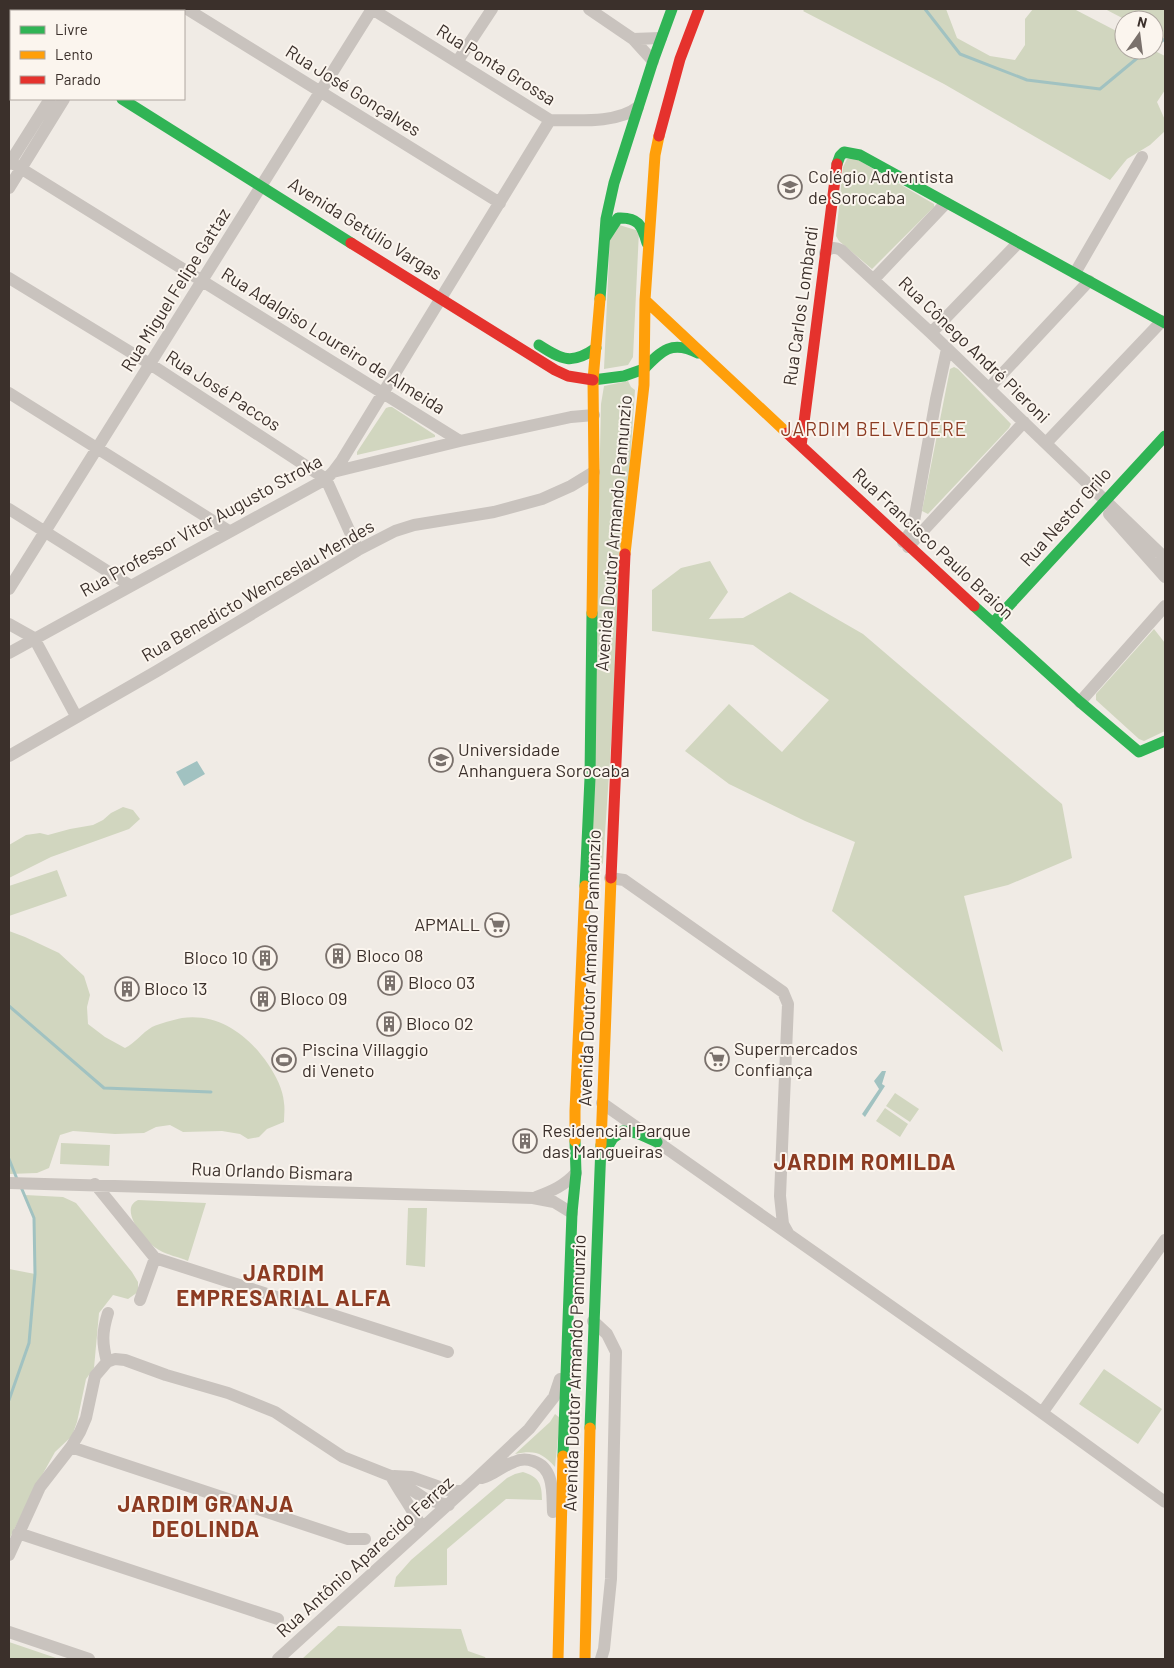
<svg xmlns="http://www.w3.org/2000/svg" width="1174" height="1668" font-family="Barlow,sans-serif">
	<rect width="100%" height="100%" fill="#f0ebe5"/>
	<!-- green -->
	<path fill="#d1d6bf" d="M805,9H946L957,38L990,56L1015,60L1025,45V19L1033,9H1074L1124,35V50H1153L1165,56V90L1157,102L1165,120V131L1150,145L1127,159L1110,180L944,84L803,11Z
		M1105,9H1165V40L1154,34V20H1126Z
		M853,157L934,204V207L872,269L839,241L836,236L843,167L847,159Z
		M616,224L639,231L633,357L628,365L604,369L610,234Z
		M954,367L958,369L1011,424L1009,428L928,514L922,511L950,369Z
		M628,381L631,387L635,390L603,863L597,871L591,870L601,404L604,386Z
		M389,407H392L435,435V437L357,455V452L386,408Z
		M710,561L728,592L709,619L743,618L790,592L863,634L1062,804L1072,858L1008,885L964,896L1003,1052L832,911L855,842L805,821L729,784L685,751L729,704L782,752L829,700L753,645L652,631V590L681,568Z
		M1154,629L1165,643V731L1144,741L1139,739L1096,700V694Z
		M123,807L133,810L140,819L129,829L51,857L9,878V845L26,835L40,833L48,835L70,829L93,825L103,820L111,813Z
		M57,870L67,896L9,916V886Z
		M9,931L25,937L59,953L84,976L90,995L87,1007L88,1024L105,1037L125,1048C135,1043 142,1033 152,1027C161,1023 173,1020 182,1018C219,1013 248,1035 268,1064C276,1076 283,1089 284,1103C285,1109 284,1116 284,1122L267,1129L259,1137L248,1139L240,1134L222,1131L183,1132L170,1125L156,1127L144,1133L115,1134L73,1131L60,1135L49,1168L37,1173L9,1174Z
		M895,1093L919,1109L910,1122L886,1106Z
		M885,1108L908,1124L900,1137L876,1121Z
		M61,1143L110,1145L109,1166L60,1164Z
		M25,1195L63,1197L76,1203L132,1272L138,1282V1292L128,1299L113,1295L99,1313L94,1368L86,1379L77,1422L72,1436L55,1452L31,1495L9,1540V1269L35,1274L34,1218Z
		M138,1200L206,1203L188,1261C179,1257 167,1255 159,1250C147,1244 117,1209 138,1200Z
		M408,1208H427L425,1267L406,1265Z
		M1104,1369L1162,1409L1138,1444L1079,1404Z
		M555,1414L560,1418L555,1467C542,1452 534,1450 515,1454L550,1422Z
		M523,1472C539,1477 542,1484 542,1500L506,1499L447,1549V1585L394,1587L396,1577L411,1560L507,1478L515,1474Z
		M338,1626L461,1629L468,1651L485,1657L486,1659H302Z
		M9,1642L59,1659H9Z"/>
	<!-- water -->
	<path fill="#a1c2c1" d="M197,761L205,774L184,786L176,772Z
		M275,1053L291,1055V1065H278Z
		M882,1071H886L882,1084L885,1086L865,1117L862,1114L879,1089L874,1081Z"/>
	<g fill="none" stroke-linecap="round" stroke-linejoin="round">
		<!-- stream -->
		<path stroke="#a1c2c1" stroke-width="3" d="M925,9L960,54L1027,80L1100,89L1147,50
			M1154,46L1165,39
			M9,1006L104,1088L211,1092
			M9,1159L17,1179
			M9,1400L29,1343L35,1274L34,1218L21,1187"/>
		<!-- street -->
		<path stroke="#c9c3be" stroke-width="12" d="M187,9L500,203
			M589,9L633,39
			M105,11L106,9
			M119,11L120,9
			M653,61L633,39L661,38
			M457,62L492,9
			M9,161L460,441
			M9,164L50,99
			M9,188L64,99
			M825,253C830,247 835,247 841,250L931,333L1165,558L1156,566
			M1075,273L1142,157
			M9,278L150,364L326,479L358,550
			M874,279L946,203
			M931,333L1018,243
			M989,388L1089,281
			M9,393L229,531
			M1046,443L1162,321
			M333,472L342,460L550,120
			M9,509L131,586
			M1109,514L1165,577
			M903,542L910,533L913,527L936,399L947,349
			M908,547L1024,422
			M9,589L372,9L550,120C576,120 617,124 638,107
			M9,624L34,638L76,716
			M9,653L326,479L333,472L460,441L571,417L594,415
			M1080,702L1165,606
			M9,756L157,671L358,550L395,531L414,525L494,512L542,499L571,486L594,472
			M610,878L624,880L783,992L788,1004L780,1196L783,1224L788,1233
			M602,1103L1023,1399L1165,1502
			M9,1183L533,1198L554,1202L572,1213
			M95,1184L155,1258L448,1352
			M536,1197C552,1191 564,1186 576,1173
			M140,1300L155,1258
			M593,1321L607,1334L616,1352L611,1579L604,1649L601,1659
			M107,1362C102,1343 102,1332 108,1313
			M1042,1413L1165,1240
			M71,1447L348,1539H365
			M391,1476C401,1494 413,1510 422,1528
			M394,1476L411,1477L451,1491H463
			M482,1478C494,1475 502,1466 514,1462C520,1459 527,1459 533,1461C555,1468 552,1494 553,1512
			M18,1533L278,1619
			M9,1555L40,1487L71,1447L80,1432L86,1418L95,1376L107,1362L115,1359L125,1360L166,1375L228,1393L275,1412L343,1457L391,1476L427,1500L449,1505
			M9,1632L89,1659
			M278,1659L475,1480L529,1429L554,1397L560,1379"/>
		<!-- fast -->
		<path stroke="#30b455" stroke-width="11" d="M9,29L11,30
			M122,99L351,243
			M837,164L840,156L844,152L860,155L1165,323
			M605,238L618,218C638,217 642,225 647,243
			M600,299L606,219L614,183L653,61L672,9
			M539,345C562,360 572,365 596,348
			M644,369C662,350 672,340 698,353
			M593,380L624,376L644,369
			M974,606L1080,702L1139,752L1165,741
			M993,623L1165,436
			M585,886L590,778L592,613
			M601,1158L613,1138L623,1131L637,1133L657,1142
			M590,1428L601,1145
			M563,1456L572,1213L576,1173L575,1141"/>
		<!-- slow -->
		<path stroke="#ff9f0a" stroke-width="11" d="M9,13L11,15
			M645,300L787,433
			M625,554L644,385L645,300L655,155L659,136
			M592,613L594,472L593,380L600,299
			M575,1141V1111L585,886
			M601,1145L611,878
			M558,1659L563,1456
			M585,1659L590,1428"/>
		<!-- jam -->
		<path stroke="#e5322d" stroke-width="11" d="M659,136L680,59L699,9
			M351,243L555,370L568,376L593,380
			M787,433L974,606
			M801,446L837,164
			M611,878L625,554"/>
	</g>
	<!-- icons -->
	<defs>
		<g id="school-ring" transform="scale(1.25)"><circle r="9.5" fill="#fbf5ee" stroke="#7a716c" stroke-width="1.5"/><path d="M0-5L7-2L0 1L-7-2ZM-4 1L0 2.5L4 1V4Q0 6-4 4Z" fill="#7a716c"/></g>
		<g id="university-ring" transform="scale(1.25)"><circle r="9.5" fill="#fbf5ee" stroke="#7a716c" stroke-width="1.5"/><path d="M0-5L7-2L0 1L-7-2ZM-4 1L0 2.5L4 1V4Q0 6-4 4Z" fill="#7a716c"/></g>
		<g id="supermarket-ring" transform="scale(1.25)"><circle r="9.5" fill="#fbf5ee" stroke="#7a716c" stroke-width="1.5"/><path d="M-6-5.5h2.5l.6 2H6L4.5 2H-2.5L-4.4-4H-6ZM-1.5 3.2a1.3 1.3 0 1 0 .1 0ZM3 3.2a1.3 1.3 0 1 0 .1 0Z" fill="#7a716c"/></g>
		<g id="building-ring" transform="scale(1.25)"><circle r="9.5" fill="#fbf5ee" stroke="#7a716c" stroke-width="1.5"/><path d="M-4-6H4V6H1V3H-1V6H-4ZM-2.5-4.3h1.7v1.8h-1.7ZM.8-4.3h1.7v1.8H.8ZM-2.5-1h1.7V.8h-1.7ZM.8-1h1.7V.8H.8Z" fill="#7a716c"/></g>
		<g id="stadium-ring" transform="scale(1.25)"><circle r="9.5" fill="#fbf5ee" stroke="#7a716c" stroke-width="1.5"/><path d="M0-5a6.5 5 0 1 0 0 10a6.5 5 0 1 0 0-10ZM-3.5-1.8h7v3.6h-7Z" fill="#7a716c"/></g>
	</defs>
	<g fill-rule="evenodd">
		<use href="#school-ring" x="790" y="187"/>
		<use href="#university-ring" x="441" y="760"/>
		<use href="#supermarket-ring" x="497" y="925"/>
		<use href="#building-ring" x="338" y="956"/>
		<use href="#building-ring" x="265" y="958"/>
		<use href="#building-ring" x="390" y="983"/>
		<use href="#building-ring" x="127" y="989"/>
		<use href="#building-ring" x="263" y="999"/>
		<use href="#building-ring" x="389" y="1024"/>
		<use href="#supermarket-ring" x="717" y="1059"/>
		<use href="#stadium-ring" x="284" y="1060"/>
		<use href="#building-ring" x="525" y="1141"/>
	</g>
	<g text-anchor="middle" stroke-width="4" stroke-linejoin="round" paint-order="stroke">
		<!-- street labels -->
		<g font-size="18" fill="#3b302b" stroke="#fbf5ee">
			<text transform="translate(496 65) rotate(32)" y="6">Rua Ponta Grossa</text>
			<text transform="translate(353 91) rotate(32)" y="6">Rua José Gonçalves</text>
			<text transform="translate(365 229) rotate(32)" y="6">Avenida Getúlio Vargas</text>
			<text transform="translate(176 290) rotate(-58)" y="6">Rua Miguel Felipe Gattaz</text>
			<text transform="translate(801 306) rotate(-82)" y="6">Rua Carlos Lombardi</text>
			<text transform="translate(333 341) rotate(32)" y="6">Rua Adalgiso Loureiro de Almeida</text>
			<text transform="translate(974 350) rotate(44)" y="6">Rua Cônego André Pieroni</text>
			<text transform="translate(223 391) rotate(33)" y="6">Rua José Paccos</text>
			<text transform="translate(1066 517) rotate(-48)" y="6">Rua Nestor Grilo</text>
			<text transform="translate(201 526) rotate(-29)" y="6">Rua Professor Vitor Augusto Stroka</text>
			<text transform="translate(614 533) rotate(-85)" y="6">Avenida Doutor Armando Pannunzio</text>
			<text transform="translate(933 544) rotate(43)" y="6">Rua Francisco Paulo Braion</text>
			<text transform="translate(258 591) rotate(-30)" y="6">Rua Benedicto Wenceslau Mendes</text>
			<text transform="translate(590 968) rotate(-88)" y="6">Avenida Doutor Armando Pannunzio</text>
			<text transform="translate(272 1172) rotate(2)" y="6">Rua Orlando Bismara</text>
			<text transform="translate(575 1373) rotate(-88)" y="6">Avenida Doutor Armando Pannunzio</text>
			<text transform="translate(365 1557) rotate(-42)" y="6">Rua Antônio Aparecido Ferraz</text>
		</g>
		<!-- poi labels -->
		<g font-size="18" fill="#3b302b" stroke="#fbf5ee" text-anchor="start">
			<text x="808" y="183">Colégio Adventista<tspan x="808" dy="21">de Sorocaba</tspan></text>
			<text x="458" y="756">Universidade<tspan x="458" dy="21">Anhanguera Sorocaba</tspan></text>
			<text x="480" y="931" text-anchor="end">APMALL</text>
			<text x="356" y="962">Bloco 08</text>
			<text x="248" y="964" text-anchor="end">Bloco 10</text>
			<text x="408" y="989">Bloco 03</text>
			<text x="144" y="995">Bloco 13</text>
			<text x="280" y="1005">Bloco 09</text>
			<text x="406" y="1030">Bloco 02</text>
			<text x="734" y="1055">Supermercados<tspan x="734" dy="21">Confiança</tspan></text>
			<text x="302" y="1056">Piscina Villaggio<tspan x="302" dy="21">di Veneto</tspan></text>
			<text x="542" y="1137">Residencial Parque<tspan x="542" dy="21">das Mangueiras</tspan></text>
		</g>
		<!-- neighbourhood labels -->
		<g font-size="19" letter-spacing="1" fill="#8c3b22" stroke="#fbf5ee">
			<text x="874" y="436">JARDIM BELVEDERE</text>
		</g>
		<!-- district labels -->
		<g font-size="22" font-weight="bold" letter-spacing="1" fill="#8c3b22" stroke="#fbf5ee">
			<text x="865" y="1170">JARDIM ROMILDA</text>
			<text x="284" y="1281">JARDIM<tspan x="284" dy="25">EMPRESARIAL ALFA</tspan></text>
			<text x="206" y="1512">JARDIM GRANJA<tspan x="206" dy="25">DEOLINDA</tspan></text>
		</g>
	</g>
	<!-- border -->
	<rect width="1174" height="1668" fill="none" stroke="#3b302b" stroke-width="20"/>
	<!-- legend -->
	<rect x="10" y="10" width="175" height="90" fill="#fbf5ee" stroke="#aea6a0"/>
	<rect x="20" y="26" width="25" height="8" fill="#30b455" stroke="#aea6a0"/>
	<text x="55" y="35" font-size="15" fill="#3b302b">Livre</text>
	<rect x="20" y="51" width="25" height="8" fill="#ff9f0a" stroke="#aea6a0"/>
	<text x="55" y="60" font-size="15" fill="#3b302b">Lento</text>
	<rect x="20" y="76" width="25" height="8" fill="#e5322d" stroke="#aea6a0"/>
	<text x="55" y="85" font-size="15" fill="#3b302b">Parado</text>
	<!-- north arrow -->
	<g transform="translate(1139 35) rotate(14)"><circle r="24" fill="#fbf5ee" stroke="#aea6a0"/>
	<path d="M0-4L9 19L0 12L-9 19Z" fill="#7a716c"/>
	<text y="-8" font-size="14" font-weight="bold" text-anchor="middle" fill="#3b302b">N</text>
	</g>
</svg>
